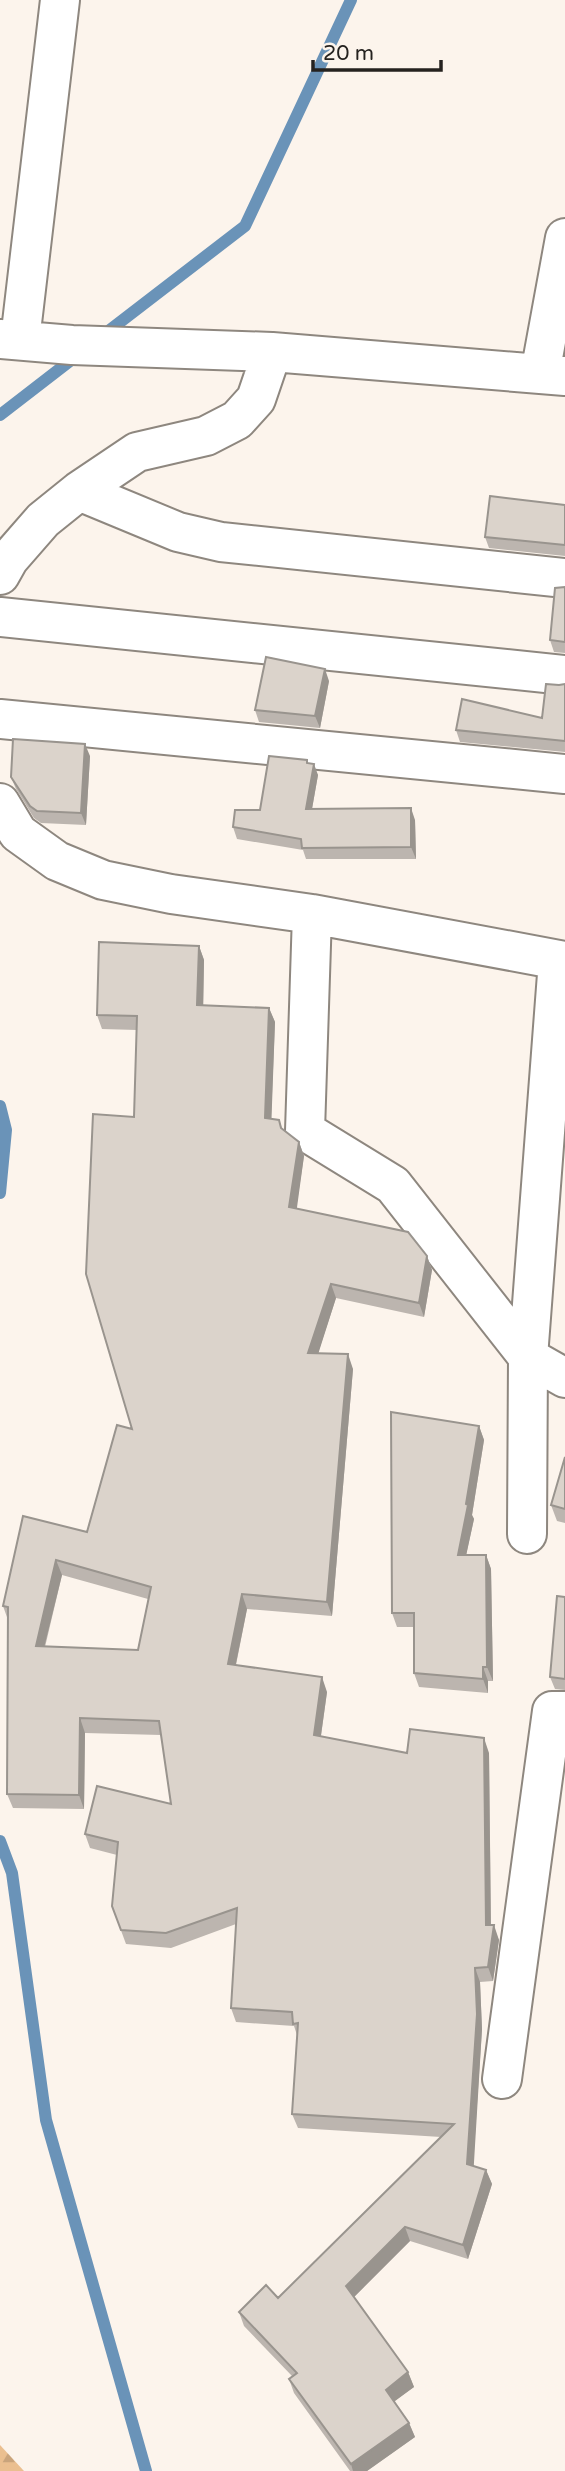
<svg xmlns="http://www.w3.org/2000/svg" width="565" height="2471" font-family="'Varela Round',sans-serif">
	<defs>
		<pattern id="forest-firs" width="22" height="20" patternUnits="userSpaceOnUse" patternTransform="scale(1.75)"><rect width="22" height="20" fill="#eabf90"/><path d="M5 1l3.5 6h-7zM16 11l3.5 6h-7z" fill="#c9a47c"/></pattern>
	</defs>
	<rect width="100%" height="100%" fill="#fcf4ec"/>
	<!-- forest -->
	<path fill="url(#forest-firs)" d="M0,2445L24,2471H0Z"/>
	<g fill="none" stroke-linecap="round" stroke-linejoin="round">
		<!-- stream -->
		<path stroke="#6a93b8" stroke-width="12" d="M102,336L245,226L351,0
			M0,415L79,354
			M0,1106L6,1130L0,1193
			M0,1841L12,1873L46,2120L146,2471"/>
		<!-- minor casing -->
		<g stroke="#8e877f" stroke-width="42">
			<path id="minor" d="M0,339L72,345L272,352L565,376
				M20,340L60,0
				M540,374L565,238
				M79,491L178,532L221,542L565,578
				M0,575L9,559L43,520L79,491L137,452L206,436L237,420L256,399L272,352
				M0,617L565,675
				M0,719L565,774
				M0,803L18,833L57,861L103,880L171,894L312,914L565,961
				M312,914L305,1131L393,1185L528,1357L565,1378
				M527,1534L528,1357L558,961
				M502,2079L552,1711H565"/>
		</g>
		<!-- minor -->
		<use href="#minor" stroke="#fff" stroke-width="38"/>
	</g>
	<!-- wall -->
	<path fill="#bcb5af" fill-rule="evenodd" d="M565,505V556L489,548L485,537Z
		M565,587V653L554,652L550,640Z
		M329,681L320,728L259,722L255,710Z
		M565,684V752L460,742L456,730L542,718L559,685Z
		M90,756L86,825L41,823L34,818L16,789L11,777Z
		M308,763L318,775L312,809L415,820L416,859H306L303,850L237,839L233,827L260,810Z
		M199,946L204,960L203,1005L269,1008L275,1022L271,1119L279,1120L282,1128L299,1142L304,1156L296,1209L427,1256L432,1270L424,1317L336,1298L318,1353L353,1369L332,1616L247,1609L236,1665L327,1692L321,1736L407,1753H489L491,1925L499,1940L493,1981L480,1982L482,2029L473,2166L486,2170L492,2184L468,2259L410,2241L354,2297L408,2372L414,2387L394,2401L409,2423L415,2437L367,2471H350L294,2393L289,2379L292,2376L244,2326L239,2312L278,2298L441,2137L298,2128L292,2114L297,2035L294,2026L236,2022L231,2008L236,1924L171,1948L126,1944L112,1906L117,1855L90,1848L85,1834L171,1804L161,1735L85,1733L84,1809L13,1808L7,1794L8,1620L3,1606L87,1532L132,1429L134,1117L137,1030L102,1029L97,1015ZM62,1575L148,1599L138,1650L45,1647Z
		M479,1426L484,1440L472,1515L474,1519L466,1555H486L491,1569L493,1681H488V1693L419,1687L414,1673V1627H397L392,1613Z
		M565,1457V1523L557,1521L551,1505Z
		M565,1597V1690L555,1689L550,1677Z"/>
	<!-- shaded-wall -->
	<path fill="#99948e" d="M325,669L329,681L320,728L315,716Z
		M85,744L90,756L86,825L81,813Z
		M314,764L318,775L310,820L306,809Z
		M411,808L415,820L416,859L411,847Z
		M199,946L204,960L203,1019L197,1005Z
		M269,1008L275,1022L271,1132L265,1118Z
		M299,1142L304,1156L295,1222L289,1207Z
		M427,1256L432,1270L424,1317L419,1303Z
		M331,1284L336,1298L314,1367L308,1353Z
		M348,1354L353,1369L332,1616L327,1602Z
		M479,1426L484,1440L472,1515L474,1519L463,1570L458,1555Z
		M486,1555L491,1569L493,1681L487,1667Z
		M56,1560L62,1575L41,1660L36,1646Z
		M242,1594L247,1609L233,1678L228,1664Z
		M483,1667L488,1681V1693L483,1679Z
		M322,1677L327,1692L319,1749L314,1735Z
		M80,1718L85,1733L84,1809L79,1795Z
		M484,1738L489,1753L491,1939L486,1925Z
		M494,1925L499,1940L493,1981L488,1967Z
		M475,1968L480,1982L482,2029L473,2179L467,2164Z
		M486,2170L492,2184L468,2259L463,2245Z
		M405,2227L410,2241L351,2300L346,2286Z
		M408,2372L414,2387L391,2404L386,2390Z
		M409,2423L415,2437L367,2471H353L351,2464Z"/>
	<!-- building -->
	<path fill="#dbd3cb" stroke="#99948e" stroke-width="2" fill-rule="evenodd" d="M490,496L565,505V545L485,537Z
		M565,587V642L550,640L555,588Z
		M266,657L325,669L315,716L255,710Z
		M546,684L559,685L565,684V741L456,730L462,699L542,718Z
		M13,739L85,744L81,813L37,811L30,806L11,777Z
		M269,756L307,760V763L314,764L306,809L411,808V847L302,848L301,839L233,827L235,810H260Z
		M99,942L199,946L197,1005L269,1008L265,1118L279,1120L281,1128L299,1142L289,1207L408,1232L427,1256L419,1303L331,1284L308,1353L348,1354L327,1602L242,1594L228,1664L322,1677L314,1735L407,1753L410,1729L484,1738L486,1925H494L488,1967L475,1968L477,2014L467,2164L486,2170L463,2245L405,2227L346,2286L408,2372L386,2390L409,2423L351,2464L289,2379L297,2373L239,2312L266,2285L278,2298L454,2124L292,2114L298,2023L293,2024L292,2012L231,2008L237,1908L166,1933L121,1930L112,1906L118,1842L85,1834L97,1786L171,1804L159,1721L80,1718L79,1795L7,1794L8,1607L3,1606L23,1516L87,1532L117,1425L132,1429L86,1274L93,1114L134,1117L137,1016L97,1015ZM56,1560L151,1587L138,1650L36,1646Z
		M391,1412L479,1426L466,1504L468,1505L458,1555H486L487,1667H483V1679L414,1673V1613H392Z
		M565,1457V1509L551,1505Z
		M557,1596L565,1597V1679L550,1677Z"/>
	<!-- scale -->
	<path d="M313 60v10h128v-10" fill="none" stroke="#25221f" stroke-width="3.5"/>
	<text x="323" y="60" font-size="21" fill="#25221f" stroke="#fcf4ec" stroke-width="5" paint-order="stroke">20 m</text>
</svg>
